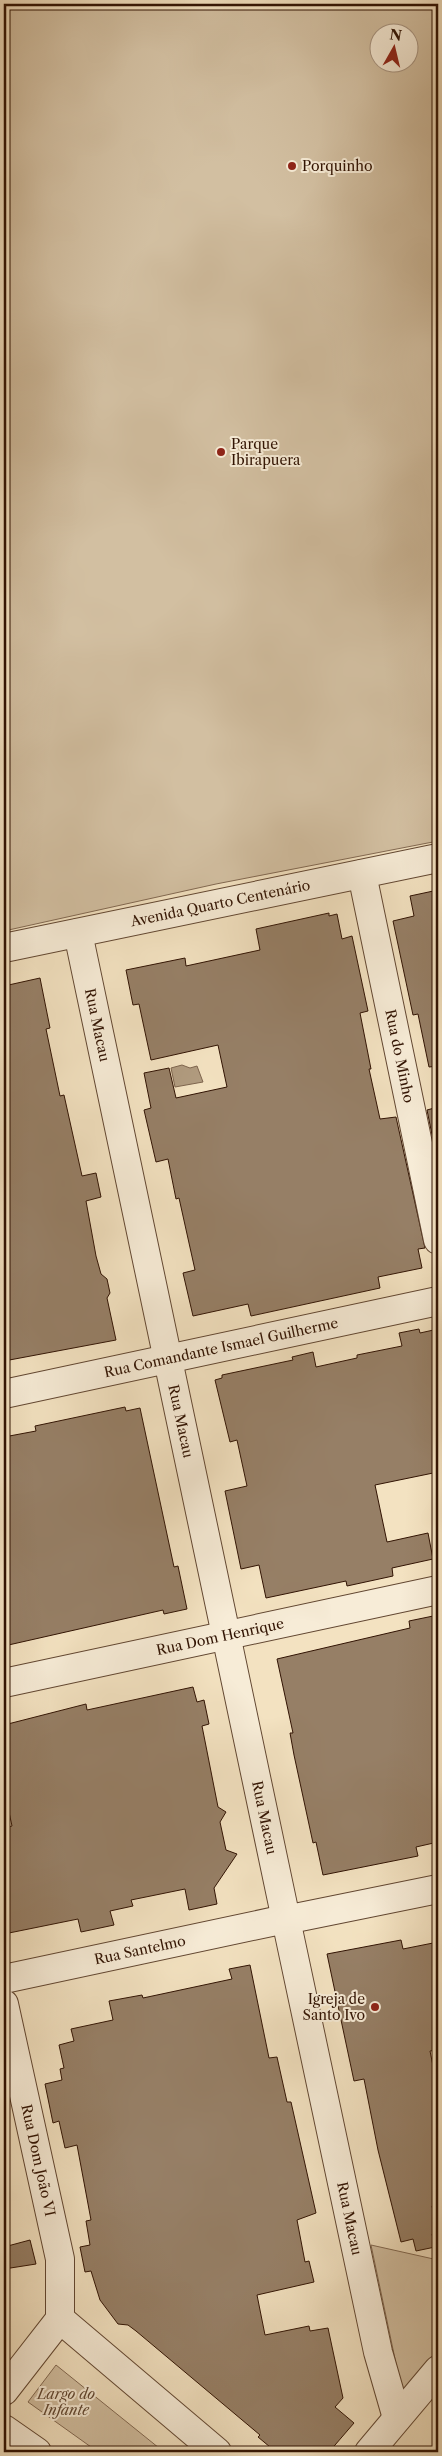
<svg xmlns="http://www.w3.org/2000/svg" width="442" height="2456" font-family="'Libre Caslon Text',serif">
	<rect width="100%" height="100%" fill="#f3e2c1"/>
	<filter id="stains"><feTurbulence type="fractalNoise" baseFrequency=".004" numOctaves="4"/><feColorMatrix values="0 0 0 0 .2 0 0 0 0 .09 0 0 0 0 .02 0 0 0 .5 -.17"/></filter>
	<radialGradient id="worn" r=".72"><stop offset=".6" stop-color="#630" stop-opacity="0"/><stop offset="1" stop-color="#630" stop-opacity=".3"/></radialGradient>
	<!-- green -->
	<path fill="#d2bfa1" stroke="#826952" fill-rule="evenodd" d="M4,4H438V841L216,884L4,931ZM380,32H410V62H380Z
		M371,2245L438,2260V2350L402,2392Z
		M56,2365L164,2452H98L28,2402Z"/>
	<!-- water -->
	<path fill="#b19c80" stroke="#7e654e" d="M182,1065L190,1068L197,1066L203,1082L175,1087L171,1068Z"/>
	<!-- building -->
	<path fill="#967f66" stroke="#311303" d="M438,890V1066L429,1067L418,1014L413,1015L393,921L414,916L410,896Z
		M329,913V916L337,914L342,939L352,936L368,1011L360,1013L371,1069H369L380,1119L396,1117L425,1248L418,1249L422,1268L378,1277L380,1288L251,1316L248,1304L193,1316L183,1273L195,1270L179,1198L176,1199L168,1159L156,1162L144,1110L151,1108L144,1073L169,1068L176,1098L227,1087L218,1045L151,1060L139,1004L133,1005L126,970L185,958L186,966L260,950L256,929Z
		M40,978L50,1028L46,1029L60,1096L64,1095L82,1176L96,1173L101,1197L86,1201L96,1256L101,1274L107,1279L110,1293L107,1298L116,1340L4,1361V986Z
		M438,1107V1164L427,1110Z
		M419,1329L420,1333L438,1329V1472L375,1485L387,1542L428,1533L433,1559L392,1568L393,1576L347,1586L346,1581L266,1598L259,1565L241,1569L225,1491L247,1486L237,1440L230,1442L215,1380L222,1378V1375L293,1360L292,1357L313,1352L316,1367L357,1358V1355L402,1346L399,1333Z
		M125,1407L126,1411L140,1408L174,1567L178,1566L187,1609L164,1614L163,1610L4,1646V1437L36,1431L35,1426Z
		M438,1615V1842L416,1847L418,1856L323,1875L316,1842L313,1843L294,1755L290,1733H293L277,1659L410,1628L409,1621Z
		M193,1687L197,1702L204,1700L209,1724L202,1726L218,1807L226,1812L220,1822L226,1850L237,1854L214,1888L217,1904L189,1910L185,1889L131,1900L133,1906L110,1911L114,1925L81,1932L78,1919L4,1934V1828L12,1826L4,1789V1725L86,1704L87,1710Z
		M401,1940L403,1949L438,1942V2050L430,2051L438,2091V2204L432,2206L438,2233L432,2234L435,2247L416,2251L413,2239L401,2242L378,2150L364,2079L354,2081L327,1954Z
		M250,1965L269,2058L277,2057L287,2102H291L316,2213L297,2220L305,2262L309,2261L314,2282L257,2295L265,2335L309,2326L310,2331L328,2328L343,2398L335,2407L354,2423L329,2452H276L258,2437L260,2435L136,2331L128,2325L118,2324L100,2300L91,2271L85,2272L80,2247L90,2245L86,2221L91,2220L77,2145L65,2148L59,2121L53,2123L45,2084L62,2080L60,2069L64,2068L59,2045L74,2041L71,2029L113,2020L109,2001L142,1995L143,1998L232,1979L229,1969Z
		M30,2240L36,2264L4,2269V2247Z"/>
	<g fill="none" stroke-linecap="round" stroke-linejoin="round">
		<!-- minor casing -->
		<g stroke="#624732" stroke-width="30">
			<g id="minor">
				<path id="s1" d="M362,874L438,1240"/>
				<path id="s2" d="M78,933L284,1910"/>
				<path id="s3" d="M4,1394L438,1301"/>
				<path id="s4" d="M4,1683L438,1590"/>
				<path d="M295,1918L438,1889"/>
				<path id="s5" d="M288,1929L378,2352L397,2418"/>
				<path id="s6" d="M4,1979L276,1921"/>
				<path id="s7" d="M4,2004L60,2259V2319"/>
				<path d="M4,2391L60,2319L217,2452"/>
				<path d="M4,2429L37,2452"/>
				<path d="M369,2452L438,2370"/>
			</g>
		</g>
		<!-- tertiary casing -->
		<g stroke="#624732" stroke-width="30">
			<g id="tertiary">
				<path id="s8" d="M4,948L438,858"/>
			</g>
		</g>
		<!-- minor -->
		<use href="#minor" stroke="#f7ecd7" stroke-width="28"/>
		<!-- tertiary -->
		<use href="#tertiary" stroke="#f7ecd7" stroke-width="28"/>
	</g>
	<!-- markers -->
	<g fill="#8f2418" stroke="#f7ecd7" stroke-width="2">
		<circle cx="292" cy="166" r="5"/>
		<circle cx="221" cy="452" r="5"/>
		<circle cx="375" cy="2007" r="5"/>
	</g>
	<g text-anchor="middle" stroke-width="4" stroke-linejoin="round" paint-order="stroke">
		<!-- poi labels -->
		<g font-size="14" fill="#311303" stroke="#f7ecd7" text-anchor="start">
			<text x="302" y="171">Porquinho</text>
			<text x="231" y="449">Parque<tspan x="231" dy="16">Ibirapuera</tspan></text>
			<text x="365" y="2004" text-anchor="end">Igreja de<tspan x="365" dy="16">Santo Ivo</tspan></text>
		</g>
		<!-- street labels -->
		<g font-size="14" fill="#311303" stroke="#f7ecd7">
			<text dy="5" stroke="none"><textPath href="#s8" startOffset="221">Avenida Quarto Centenário</textPath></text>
			<text dy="5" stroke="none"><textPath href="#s2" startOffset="94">Rua Macau</textPath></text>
			<text dy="5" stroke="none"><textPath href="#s1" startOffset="186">Rua do Minho</textPath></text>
			<text dy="5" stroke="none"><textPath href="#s3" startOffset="222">Rua Comandante Ismael Guilherme</textPath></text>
			<text dy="5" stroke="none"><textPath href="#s2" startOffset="499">Rua Macau</textPath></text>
			<text dy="5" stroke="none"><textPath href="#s4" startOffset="221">Rua Dom Henrique</textPath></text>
			<text dy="5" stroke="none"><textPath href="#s2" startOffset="904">Rua Macau</textPath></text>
			<text dy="5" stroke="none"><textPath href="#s6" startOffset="139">Rua Santelmo</textPath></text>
			<text dy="5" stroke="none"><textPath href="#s7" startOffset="160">Rua Dom João VI</textPath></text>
			<text dy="5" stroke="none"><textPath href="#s5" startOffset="296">Rua Macau</textPath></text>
		</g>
		<!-- park labels -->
		<g font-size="14" font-style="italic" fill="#614732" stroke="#f7ecd7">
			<text x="66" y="2399">Largo do<tspan x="66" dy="16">Infante</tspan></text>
		</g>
	</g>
	<!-- margin -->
	<rect width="442" height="2456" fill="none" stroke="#f3e2c1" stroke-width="20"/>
	<rect x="5" y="5" width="432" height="2446" fill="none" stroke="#311303" stroke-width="2.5"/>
	<rect x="10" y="10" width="422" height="2436" fill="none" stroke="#311303"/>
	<!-- north arrow -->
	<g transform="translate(394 48) rotate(8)"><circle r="24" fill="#f7ecd7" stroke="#a89582"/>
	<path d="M0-4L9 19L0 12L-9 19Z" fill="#8f2418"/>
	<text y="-8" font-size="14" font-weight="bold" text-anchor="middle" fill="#311303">N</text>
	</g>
	<rect width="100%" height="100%" filter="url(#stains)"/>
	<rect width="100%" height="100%" fill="url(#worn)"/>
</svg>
